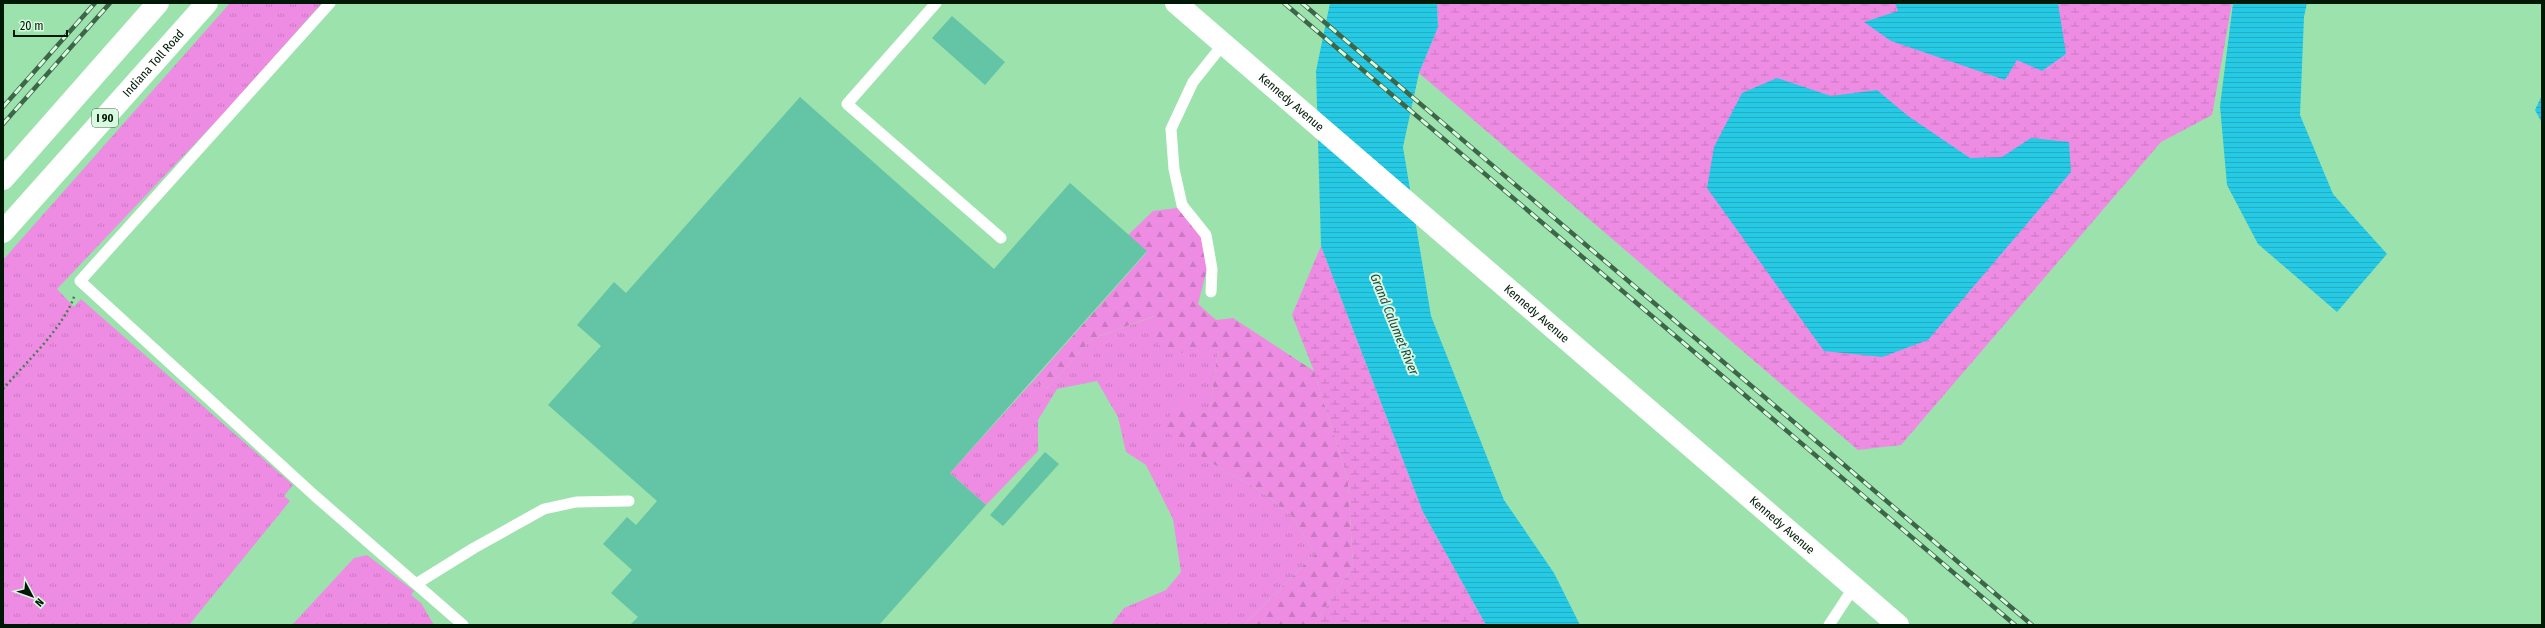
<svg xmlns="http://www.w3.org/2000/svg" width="2545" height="628" font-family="'Fira Sans Condensed',sans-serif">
	<defs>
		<pattern id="grass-tufts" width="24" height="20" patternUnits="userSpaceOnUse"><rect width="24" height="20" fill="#ee8ce3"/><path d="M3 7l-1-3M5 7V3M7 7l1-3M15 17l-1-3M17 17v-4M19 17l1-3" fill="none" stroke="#ca78c1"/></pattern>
		<pattern id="forest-firs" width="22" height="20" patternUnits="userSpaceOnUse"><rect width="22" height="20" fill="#ee8ce3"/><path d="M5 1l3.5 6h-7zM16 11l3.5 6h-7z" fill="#ca78c1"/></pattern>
		<pattern id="wetland-marsh" width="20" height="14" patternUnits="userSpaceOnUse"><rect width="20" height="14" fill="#ee8ce3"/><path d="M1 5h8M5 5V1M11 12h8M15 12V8" fill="none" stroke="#ca78c1"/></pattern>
		<pattern id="water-rules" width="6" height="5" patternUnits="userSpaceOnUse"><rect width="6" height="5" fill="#27cae4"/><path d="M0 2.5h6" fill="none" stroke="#21adc2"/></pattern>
	</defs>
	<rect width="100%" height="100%" fill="#9ce2ad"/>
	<!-- grass -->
	<path fill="url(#grass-tufts)" d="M230,3H322L224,113L57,289L74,307L81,299L293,485L284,496L290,501L189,625H3V260Z
		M1155,316L1218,350L1209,415L1208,461L1261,491L1292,516L1315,554L1244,625H1111L1124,608L1166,590L1181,572L1173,519L1146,465L1126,452L1118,417L1097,381L1057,389L1038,420V451L986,505L950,473L1033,381L1047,388L1092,339Z
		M367,555L414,591L411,595L421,603L434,625H292L354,558Z"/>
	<!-- forest -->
	<path fill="url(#forest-firs)" d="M1184,207L1203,229L1208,265L1198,304L1216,320L1233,318L1314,371L1348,480L1353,566L1314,625H1244L1315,554L1292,516L1261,491L1208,461L1164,430L1176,401L1209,415L1218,350L1166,354L1152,335L1154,316L1092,339L1047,388L1033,381L1147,252L1128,235L1153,211Z"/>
	<!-- wetland -->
	<path fill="url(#wetland-marsh)" d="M1437,3H2232L2212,115L2161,142L1901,445L1858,450L1419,73L1438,27Z
		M1321,246L1423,512L1486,625H1314L1353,566L1348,480L1314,371L1292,315Z"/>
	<!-- water -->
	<path fill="url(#water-rules)" d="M1330,3H1437L1438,27L1419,73L1403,147L1431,316L1504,500L1554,573L1580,625H1486L1423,512L1321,246L1316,71Z
		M1895,3H2058L2066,54L2042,71L2017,60L2005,80L1891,41L1864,22L1898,11Z
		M2233,3H2307L2304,17L2300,115L2333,194L2387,254L2337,312L2258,244L2227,185L2220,106Z
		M1777,78L1831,96L1877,90L1908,116L1970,158L2002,157L2031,138L2069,142L2071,172L1928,340L1882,357L1824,351L1707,188L1714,147L1742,93Z
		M2542,95V123L2535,110Z"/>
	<!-- building -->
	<path fill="#63c4a6" d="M952,16L1005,62L985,85L932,38Z
		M800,97L994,269L1070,183L1147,251L950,473L986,505L879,625H630L638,617L611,593L632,570L603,544L627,517L636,525L657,501L548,405L601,346L577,325L614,282L626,293Z
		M1045,452L1059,464L1003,526L990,515Z"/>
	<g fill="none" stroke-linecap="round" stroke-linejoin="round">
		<!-- path -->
		<path stroke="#4b7a57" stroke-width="2.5" stroke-dasharray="2 3" stroke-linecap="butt" d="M3,389C26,362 64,328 75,294"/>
		<!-- service -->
		<path stroke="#fff" stroke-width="11" d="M330,3L80,281L315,496L463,625
			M936,3L847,104L1001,238
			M1211,292L1212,269L1206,235L1182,205L1174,169L1171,129L1193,82L1224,43
			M416,584L474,548L544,509L576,502L629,501
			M1829,625L1854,587"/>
		<!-- secondary -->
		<path stroke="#fff" stroke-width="22" id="s1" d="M1176,3L1898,625"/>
		<!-- motorway -->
		<g stroke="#fff" stroke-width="22">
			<path d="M3,179L158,3"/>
			<path id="s2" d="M3,232L207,3"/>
		</g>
		<!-- rail casing -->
		<g stroke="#3c6647" stroke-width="4.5">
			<path id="rail" d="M1284,3L2015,625
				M1302,3L2032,625
				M3,107L95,3
				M3,124L110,3"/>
		</g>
		<!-- rail -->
		<use href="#rail" stroke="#d8fadf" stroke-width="3" stroke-dasharray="9" stroke-linecap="butt"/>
	</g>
	<g text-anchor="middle" stroke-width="4" stroke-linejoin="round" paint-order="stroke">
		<!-- shield labels -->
		<rect fill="#d8fadf" stroke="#415c48" stroke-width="1" x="92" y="109" width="26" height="18" rx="3"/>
		<g font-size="11" font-weight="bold" fill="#001907">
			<text x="105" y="122">I 90</text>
		</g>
		<!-- street labels -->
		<g font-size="12" fill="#001907" stroke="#d8fadf">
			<text dy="4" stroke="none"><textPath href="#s2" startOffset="226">Indiana Toll Road</textPath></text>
			<text dy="4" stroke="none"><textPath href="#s1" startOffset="152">Kennedy Avenue</textPath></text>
			<text dy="4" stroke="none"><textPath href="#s1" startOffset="476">Kennedy Avenue</textPath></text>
			<text dy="4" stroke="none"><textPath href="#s1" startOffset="800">Kennedy Avenue</textPath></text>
		</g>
		<!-- water labels -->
		<g font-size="13" font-style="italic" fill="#1f3e44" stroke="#d8fadf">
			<text transform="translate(1395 324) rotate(68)" y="5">Grand Calumet River</text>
		</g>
	</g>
	<!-- border -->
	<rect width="2545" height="628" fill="none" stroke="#001907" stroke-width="8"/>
	<!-- north arrow -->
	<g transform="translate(32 596) rotate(131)" stroke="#d8fadf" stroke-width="3" paint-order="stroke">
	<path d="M0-3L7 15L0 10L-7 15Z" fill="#001907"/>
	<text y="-6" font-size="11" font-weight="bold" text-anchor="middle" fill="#001907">N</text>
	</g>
	<!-- scale -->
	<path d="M14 30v6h53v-6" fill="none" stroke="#001907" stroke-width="2"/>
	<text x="20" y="30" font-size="12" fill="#001907" stroke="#d8fadf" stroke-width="3" paint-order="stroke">20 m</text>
</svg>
